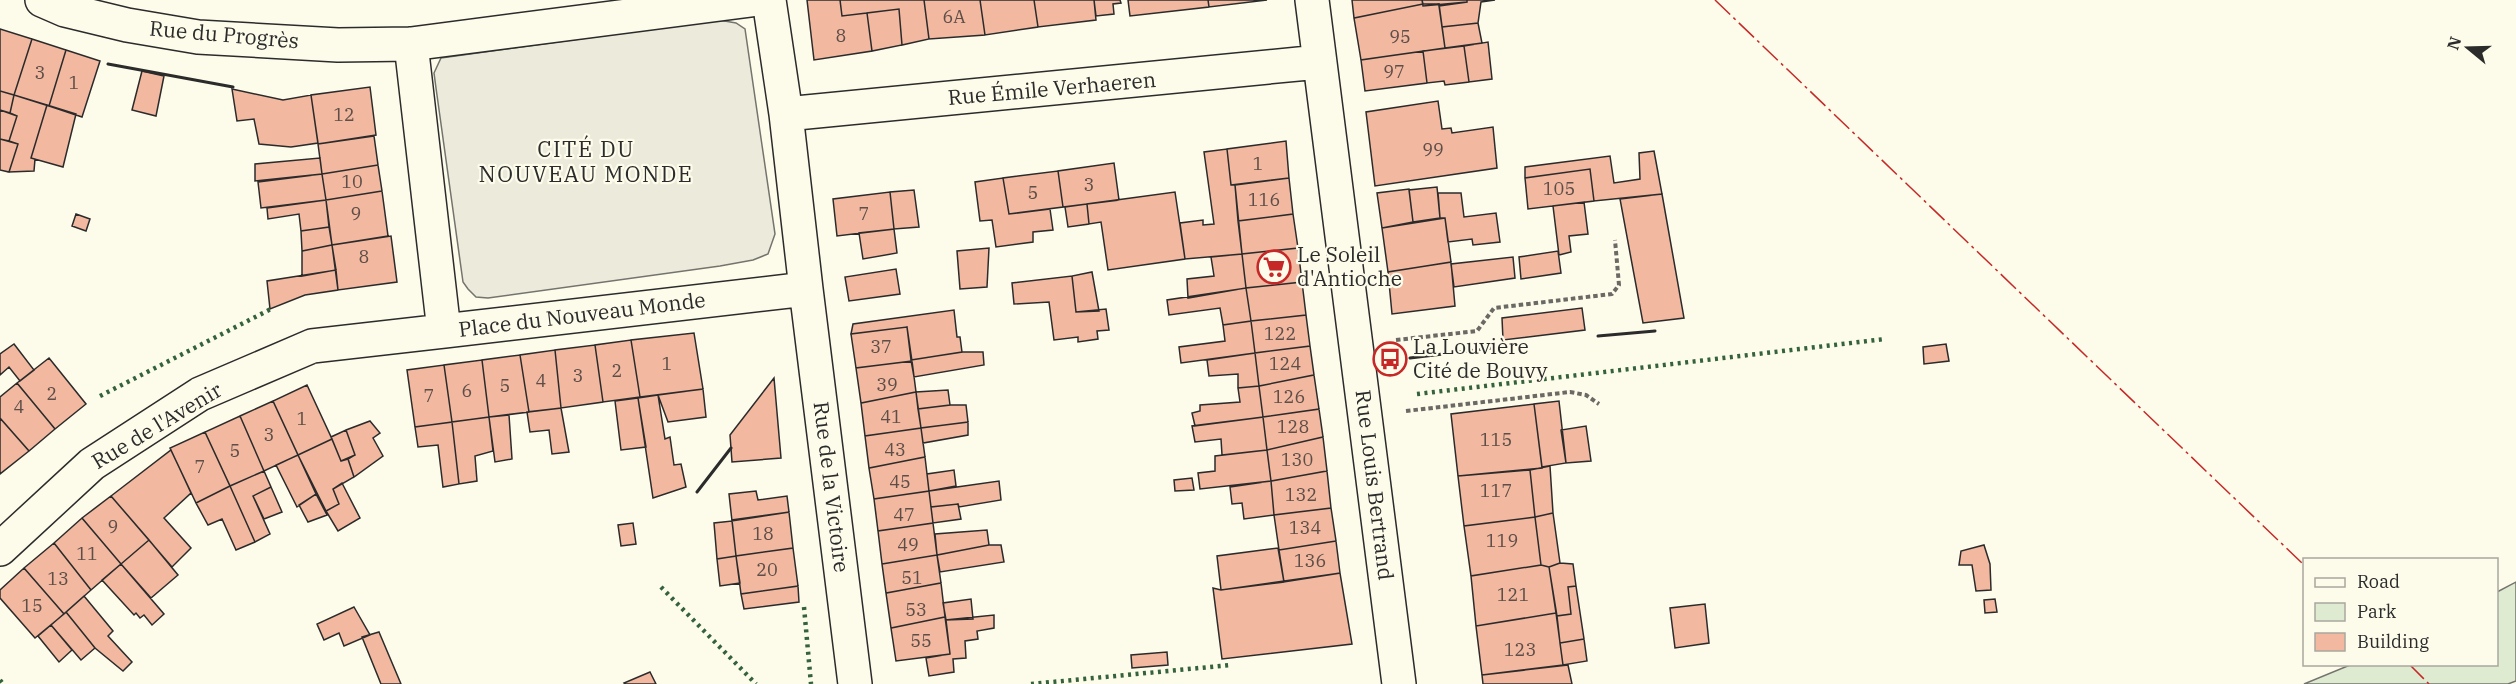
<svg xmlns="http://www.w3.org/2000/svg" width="2516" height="684" font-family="'IBM Plex Serif',serif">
	<rect width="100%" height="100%" fill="#fdfbea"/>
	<!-- green -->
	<path fill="#deebd1" stroke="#74746e" stroke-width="1.5" d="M2516,582V681L2508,684H2304L2350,665L2496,664L2497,592Z"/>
	<!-- parking -->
	<path fill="#eceadb" stroke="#74746e" stroke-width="1.5" d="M719,20L736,23L745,29L775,234L768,254L753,260L720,266L488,298L476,297L468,289L463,282L436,88L434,73L441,58Z"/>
	<!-- building -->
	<path fill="#f2b8a0" stroke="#2b2b2b" stroke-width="1.5" d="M807,0H840L842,16L867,13L872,51L814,60Z
		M840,0H924L929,39L902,45L899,9L842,16Z
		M924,0H980L985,35L929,39Z
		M980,0H1034L1038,27L985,35Z
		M1034,0H1094L1096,20L1038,27Z
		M1094,0H1120L1121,3L1113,4L1114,14L1096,16Z
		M1128,0H1208L1209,7L1130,16Z
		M1208,0H1267L1209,7Z
		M1352,0H1422L1423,4L1354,18Z
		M1422,0H1467V2L1423,6Z
		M1467,0H1495L1481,2L1478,23L1442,27L1439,6L1467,2Z
		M1423,4H1439L1445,48L1361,60L1354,18Z
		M899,9L902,45L872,51L867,13Z
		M1478,23L1482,43L1445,48L1442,27Z
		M0,29L32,39L14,95L0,91Z
		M32,39L66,50L49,106L14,95Z
		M1488,42L1492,79L1469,82L1464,46Z
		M1464,46L1469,82L1445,85L1444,81L1427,83L1423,51Z
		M66,50L100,61L82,117L49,106Z
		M1423,51L1427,83L1365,91L1361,60Z
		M142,71L164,76L156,116L132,110Z
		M370,87L376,135L318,144L311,95Z
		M232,89L283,100L311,95L318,143L291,147L259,144L254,119L237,121Z
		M0,91L14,95L10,113L0,110Z
		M14,95L47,105L31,158L35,159L34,171L9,172L18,144L9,141L17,116L10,113Z
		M1438,101L1442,129L1451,128L1452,133L1493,127L1497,168L1375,186L1366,112Z
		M47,105L76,114L63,167L31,158Z
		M0,110L17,116L9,141L0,139Z
		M374,136L378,165L322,174L318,144Z
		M0,139L18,144L9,172L0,170Z
		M1286,141L1289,178L1231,185L1227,149Z
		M1227,149L1231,185H1235L1242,254L1185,259L1180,223L1203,220V225L1214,224L1204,152Z
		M1654,151L1662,194L1594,201L1590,169L1525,178V167L1610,156L1614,183L1640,179L1639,153Z
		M320,158L322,174L255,181V164Z
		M1114,163L1119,200L1063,207L1058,171Z
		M378,165L382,191L326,200L322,174Z
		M1590,169L1594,201L1528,209L1525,178Z
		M1058,171L1063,207L1009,214L1003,178Z
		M322,174L326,200L261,208L258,182Z
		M1003,178L1009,214L1050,209L1053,230L1033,232V242L996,247L992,220L980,221L975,182Z
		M1289,178L1293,214L1238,221L1235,185Z
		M1437,187L1440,218L1413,222L1409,190Z
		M1409,189L1413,222L1382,228L1377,193Z
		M914,190L919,227L894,229L890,192Z
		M382,191L388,236L332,245L326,200Z
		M890,192L894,229L837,236L833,199Z
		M1175,192L1185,259L1108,270L1101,222L1089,224L1087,204Z
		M1438,193H1461L1464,217L1496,213L1500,242L1473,245L1472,239L1448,242L1445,218H1440Z
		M1662,194L1684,318L1643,323L1620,199Z
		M326,200L329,227L301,231L299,214L268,219L267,208Z
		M1584,202L1588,234L1569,236L1571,252L1559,255L1553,206Z
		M1087,204L1089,224L1068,227L1065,207Z
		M76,214L90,219L86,231L72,226Z
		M1293,214L1298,248L1242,254L1238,221Z
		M1445,218L1451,262L1388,272L1382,228Z
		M329,227L332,245L302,251L301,231Z
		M894,229L897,253L863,259L859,233Z
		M391,236L397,282L338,290L332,245Z
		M332,245L336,270L302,276V251Z
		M989,248L987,287L960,289L957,251Z
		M1298,248L1302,282L1246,288L1242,254Z
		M1558,251L1561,273L1521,279L1519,257Z
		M1242,254L1246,288L1188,298L1187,279L1214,276L1211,257Z
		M1513,257L1515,278L1454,287L1451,264Z
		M1451,262L1455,306L1392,314L1388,272Z
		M896,269L900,294L849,301L845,277Z
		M336,270L338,290L305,295L270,309L267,281Z
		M1092,272L1099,311L1076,312L1072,276Z
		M1072,276L1076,312L1106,309L1109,330L1097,331L1098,339L1078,342V337L1054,340L1049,302L1014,304L1012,283Z
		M1302,282L1306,315L1251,321L1246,288Z
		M1246,288L1251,321L1223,325L1220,308L1169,315L1167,300Z
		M1582,308L1585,330L1503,340L1502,318Z
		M954,310L957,337H960L962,352L911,360L907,327L851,334L853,324Z
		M1306,315L1310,346L1255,353L1251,321Z
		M1251,321L1255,353L1181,363L1179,347L1225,341L1223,325Z
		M907,327L912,361L856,368L851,334Z
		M694,333L703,389L640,397L631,340Z
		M631,340L640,397L603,402L595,345Z
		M14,344L34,370L20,381L9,367L0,375V354Z
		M1946,344L1949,361L1924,364L1923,347Z
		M595,345L603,402L561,408L555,350Z
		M1310,346L1314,375L1259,386L1255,353Z
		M555,350L561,408L529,412L520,355Z
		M962,352H983L984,365L914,377L911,360Z
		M1255,353L1259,386L1238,388V374L1209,376L1207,360Z
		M520,355L529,412L489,417L482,360Z
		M49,358L86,404L55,429L17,383Z
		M482,360L489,417L452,422L444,365Z
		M912,361L916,392L861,403L856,368Z
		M444,365L452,422L415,427L407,370Z
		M1314,375L1319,409L1263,417L1259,386Z
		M774,378L781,458L732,462L730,435Z
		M17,383L55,429L29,451L0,418V397Z
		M307,385L332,439L298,455L273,401Z
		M1259,386L1263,417L1195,426L1192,413L1200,411V405L1240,402L1238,388Z
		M703,389L706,417L668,422L658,395Z
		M948,390L950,405L918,409L916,392Z
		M916,392L921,428L865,436L861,403Z
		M658,395L665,439L670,437L674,465L681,464L686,487L653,498L638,398Z
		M638,398L646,447L621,450L615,401Z
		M273,401L298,455L264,471L240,416Z
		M1559,401L1566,463L1542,467L1534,404Z
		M1534,404L1542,468L1458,476L1451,414Z
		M950,405H966L968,422L921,428L918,409Z
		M561,408L569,452L552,454L549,430L530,432L527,412Z
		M1319,409L1323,437L1267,450L1263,417Z
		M509,415L512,459L495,462L489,417Z
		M240,416L264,471L230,486L205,432Z
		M489,417L493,451L475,456L477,481L459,484L452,422Z
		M1263,417L1267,450L1222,455L1221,439L1195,442L1192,426Z
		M0,418L29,451L0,474Z
		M370,421L380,433L373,438L383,456L354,477L348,459L355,455L346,430Z
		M452,422L459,484L443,487L438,445L418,447L415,427Z
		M968,422V435L923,443L921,428Z
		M1586,426L1591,461L1566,463L1561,430Z
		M921,428L925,457L869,468L865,436Z
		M346,430L355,455L341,461L331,437Z
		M205,432L230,486L196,503L170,448Z
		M1323,437L1327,471L1271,481L1267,450Z
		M332,439L341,461L348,459L354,477L333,489L339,504L326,511L298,455Z
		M171,450L191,493L164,518L191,548L172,567L111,496Z
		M1267,450L1271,481L1200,489L1198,473L1215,471V456Z
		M298,455L316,494L297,507L276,465Z
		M925,457L929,491L874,499L869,468Z
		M1550,466L1553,513L1535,517L1530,470Z
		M954,470L956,486L929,491L927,474Z
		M1530,470L1535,517L1464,526L1458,476Z
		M264,471L271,487L253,496L270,534L255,542L230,486Z
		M1327,471L1331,508L1274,515L1271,481Z
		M1192,478L1194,490L1175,491L1174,480Z
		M999,481L1001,500L959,507L958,504L931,507L929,491Z
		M1271,481L1274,515L1244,519L1242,503L1232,504L1230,487Z
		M342,483L360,518L338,531L326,511L339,504L333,489Z
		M230,486L255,542L236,550L222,519L208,525L196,503Z
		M271,487L282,512L264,519L253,496Z
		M756,491L758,500L787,496L789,512L732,521L729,494Z
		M929,491L933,523L878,531L874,499Z
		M316,494L327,515L308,522L299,505Z
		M111,496L149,540L121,564L82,518Z
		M958,504L961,519L933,523L931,507Z
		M1331,508L1336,541L1279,550L1274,515Z
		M789,512L793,548L736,556L732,520Z
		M1553,513L1560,563L1549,567L1541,565L1535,517Z
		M1535,517L1541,565L1471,576L1464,526Z
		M82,518L121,564L91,590L54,543Z
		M732,521L736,556L717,559L714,523Z
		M633,523L636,544L621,546L618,525Z
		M933,523L937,555L882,564L878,531Z
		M987,530L989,545L937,555L935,534Z
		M149,540L178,575L151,598L121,564Z
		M1336,541L1340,573L1284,582L1279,550Z
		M54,543L91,590L64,614L24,568Z
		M989,545H1001L1004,562L940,572L937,555Z
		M1984,545L1990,564L1991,590L1976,591L1972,565H1959L1961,551Z
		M793,548L798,586L741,594L736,556Z
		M1278,548L1284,582L1221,590L1217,556Z
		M937,555L941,583L886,593L882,564Z
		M736,556L740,583L720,586L717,559Z
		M1560,563L1573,564L1576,586L1568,587L1571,614L1557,616L1549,567Z
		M121,564L164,614L152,625L144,615L140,618L136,613L134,615L102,580Z
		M1541,565L1549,567L1556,613L1476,626L1471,576Z
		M24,568L64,614L35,638L0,598V590Z
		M1340,573L1352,644L1222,659L1213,588L1221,590Z
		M941,583L945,617L891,628L886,593Z
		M798,586L799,602L744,609L741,594Z
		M1576,586L1584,639L1560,643L1557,616L1571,614L1568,587Z
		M84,596L113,631L108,636L132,662L123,671L95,648L66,612Z
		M971,599L973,619L946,620L943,603Z
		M1995,599L1997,612L1985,613L1984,600Z
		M1705,604L1709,643L1675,648L1670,608Z
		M354,607L370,635L344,646L339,633L324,640L317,624Z
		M66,612L95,648L81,660L51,625Z
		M1556,613L1563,665L1482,675L1476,626Z
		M994,615V628L977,631L978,639L965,641L966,658L953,659L954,672L929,676L926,658L950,654L946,620Z
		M945,617L950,654L896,661L891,628Z
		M51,625L72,650L59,662L38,636Z
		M379,632L401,684H381L362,637Z
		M1584,639L1587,661L1563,665L1560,643Z
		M1167,652L1168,665L1132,668L1131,655Z
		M1568,665L1572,684H1483L1482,675Z
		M650,672L656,684H625L624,683Z"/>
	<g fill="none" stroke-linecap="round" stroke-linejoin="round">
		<!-- minor casing -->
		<g stroke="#2b2b2b" stroke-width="36">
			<path id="minor" d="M42,0L65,10L127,25L198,37L338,45L411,44L751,0
				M1312,0L1399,684
				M411,44L444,331L806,289L786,114L769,0
				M786,114L1319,62
				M806,289L855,684
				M0,549L92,464L200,394L312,346L444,331"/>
		</g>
		<!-- path -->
		<path stroke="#6a6964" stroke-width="4" stroke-dasharray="4.5 3" stroke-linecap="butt" d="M1396,340L1477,331L1494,308L1612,294L1619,285L1615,240
			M1406,411L1570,392L1586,395L1599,404"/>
		<!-- minor -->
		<use href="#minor" stroke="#fdfbea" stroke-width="33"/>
		<!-- hedge -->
		<path stroke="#34623c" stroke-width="4.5" stroke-dasharray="3 4.5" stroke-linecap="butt" d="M1417,394L1885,339
			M100,396L271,309
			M661,587L756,684
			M804,607L811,684
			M0,680L3,684
			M1031,684L1231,665"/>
		<!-- wall -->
		<path stroke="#2b2b2b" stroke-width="3" d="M108,64L233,87
			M1598,336L1655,331
			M1410,358L1517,345
			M697,492L731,448"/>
		<!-- power -->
		<path stroke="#c62828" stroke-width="1.5" stroke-dasharray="21 4.5 3 4.5" stroke-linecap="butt" d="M1715,0L2304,565
			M2409,664L2429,684"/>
	</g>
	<!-- icons -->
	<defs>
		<g id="supermarket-ring" transform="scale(1.725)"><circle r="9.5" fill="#fdfbea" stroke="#c62828" stroke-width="1.5"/><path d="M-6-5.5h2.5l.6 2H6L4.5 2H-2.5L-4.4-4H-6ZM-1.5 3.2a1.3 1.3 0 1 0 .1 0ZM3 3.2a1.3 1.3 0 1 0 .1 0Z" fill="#c62828"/></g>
		<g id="bus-ring" transform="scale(1.725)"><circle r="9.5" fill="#fdfbea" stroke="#c62828" stroke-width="1.5"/><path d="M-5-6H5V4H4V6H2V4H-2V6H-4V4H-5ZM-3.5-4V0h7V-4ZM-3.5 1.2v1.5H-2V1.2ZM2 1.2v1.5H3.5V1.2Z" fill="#c62828"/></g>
	</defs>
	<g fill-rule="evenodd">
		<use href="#supermarket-ring" x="1274" y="267"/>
		<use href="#bus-ring" x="1390" y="359"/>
	</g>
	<g text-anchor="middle" stroke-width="4.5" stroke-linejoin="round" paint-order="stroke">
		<!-- number labels -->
		<g font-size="18" fill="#5d4e48">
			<text x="954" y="23">6A</text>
			<text x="841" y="42">8</text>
			<text x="1400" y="43">95</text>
			<text x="1394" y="78">97</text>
			<text x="40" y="79">3</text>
			<text x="74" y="89">1</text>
			<text x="344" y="121">12</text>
			<text x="1433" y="156">99</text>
			<text x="1258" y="170">1</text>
			<text x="352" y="188">10</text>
			<text x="1089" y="191">3</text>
			<text x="1559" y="195">105</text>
			<text x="1033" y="199">5</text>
			<text x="1264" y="206">116</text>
			<text x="356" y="220">9</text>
			<text x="864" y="220">7</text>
			<text x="364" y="263">8</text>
			<text x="1280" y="340">122</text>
			<text x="881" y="353">37</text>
			<text x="667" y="370">1</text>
			<text x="1285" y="370">124</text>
			<text x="617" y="377">2</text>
			<text x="578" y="382">3</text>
			<text x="541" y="387">4</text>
			<text x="887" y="391">39</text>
			<text x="505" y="392">5</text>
			<text x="467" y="397">6</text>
			<text x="52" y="400">2</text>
			<text x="429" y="402">7</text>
			<text x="1289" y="403">126</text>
			<text x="19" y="413">4</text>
			<text x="891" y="423">41</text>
			<text x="302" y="425">1</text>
			<text x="1293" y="433">128</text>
			<text x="269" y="441">3</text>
			<text x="1496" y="446">115</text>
			<text x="895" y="456">43</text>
			<text x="235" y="457">5</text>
			<text x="1297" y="466">130</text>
			<text x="200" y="473">7</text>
			<text x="900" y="488">45</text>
			<text x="1496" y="497">117</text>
			<text x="1301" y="501">132</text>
			<text x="904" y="521">47</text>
			<text x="113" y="533">9</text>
			<text x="1305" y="534">134</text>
			<text x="763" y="540">18</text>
			<text x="1502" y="547">119</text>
			<text x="908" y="551">49</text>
			<text x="87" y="560">11</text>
			<text x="1310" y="567">136</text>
			<text x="767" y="576">20</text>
			<text x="912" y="584">51</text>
			<text x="58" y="585">13</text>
			<text x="1513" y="601">121</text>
			<text x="32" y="612">15</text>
			<text x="916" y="616">53</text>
			<text x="921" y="647">55</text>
			<text x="1520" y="656">123</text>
		</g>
		<!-- street labels -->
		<g font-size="21" fill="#2b2b2b" stroke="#fdfbea">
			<text transform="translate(224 35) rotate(5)" y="7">Rue du Progrès</text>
			<text transform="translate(1052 89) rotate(-5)" y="7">Rue Émile Verhaeren</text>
			<text transform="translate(582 315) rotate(-7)" y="7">Place du Nouveau Monde</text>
			<text transform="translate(157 426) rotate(-31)" y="7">Rue de l'Avenir</text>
			<text transform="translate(1374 485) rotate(83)" y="7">Rue Louis Bertrand</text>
			<text transform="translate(831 487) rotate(83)" y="7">Rue de la Victoire</text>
		</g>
		<!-- poi labels -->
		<g font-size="21" fill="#2b2b2b" stroke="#fdfbea" text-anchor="start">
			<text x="1297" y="262">Le Soleil<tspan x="1297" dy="24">d'Antioche</tspan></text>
			<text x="1413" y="354">La Louvière<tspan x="1413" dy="24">Cité de Bouvy</tspan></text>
		</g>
		<!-- neighbourhood labels -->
		<g font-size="22" letter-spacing="1.5" fill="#2b2b2b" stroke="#fdfbea">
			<text x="586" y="157">CITÉ DU<tspan x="586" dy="25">NOUVEAU MONDE</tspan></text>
		</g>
	</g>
	<!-- legend -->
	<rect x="2303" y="558" width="195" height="108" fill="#fdfbea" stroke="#a9a89e" stroke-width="1.5"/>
	<rect x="2315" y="578" width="30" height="9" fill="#fdfbea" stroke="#a9a89e" stroke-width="1.5"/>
	<text x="2357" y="588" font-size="18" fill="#2b2b2b">Road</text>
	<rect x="2315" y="603" width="30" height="18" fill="#deebd1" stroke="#a9a89e" stroke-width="1.5"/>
	<text x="2357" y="618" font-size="18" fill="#2b2b2b">Park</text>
	<rect x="2315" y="633" width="30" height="18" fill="#f2b8a0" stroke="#a9a89e" stroke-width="1.5"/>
	<text x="2357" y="648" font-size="18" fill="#2b2b2b">Building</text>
	<!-- north arrow -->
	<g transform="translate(2468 48) rotate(289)" stroke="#fdfbea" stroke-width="4.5" paint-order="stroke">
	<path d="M0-4.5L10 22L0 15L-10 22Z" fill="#2b2b2b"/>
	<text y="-9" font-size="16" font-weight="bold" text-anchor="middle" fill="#2b2b2b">N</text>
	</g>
</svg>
